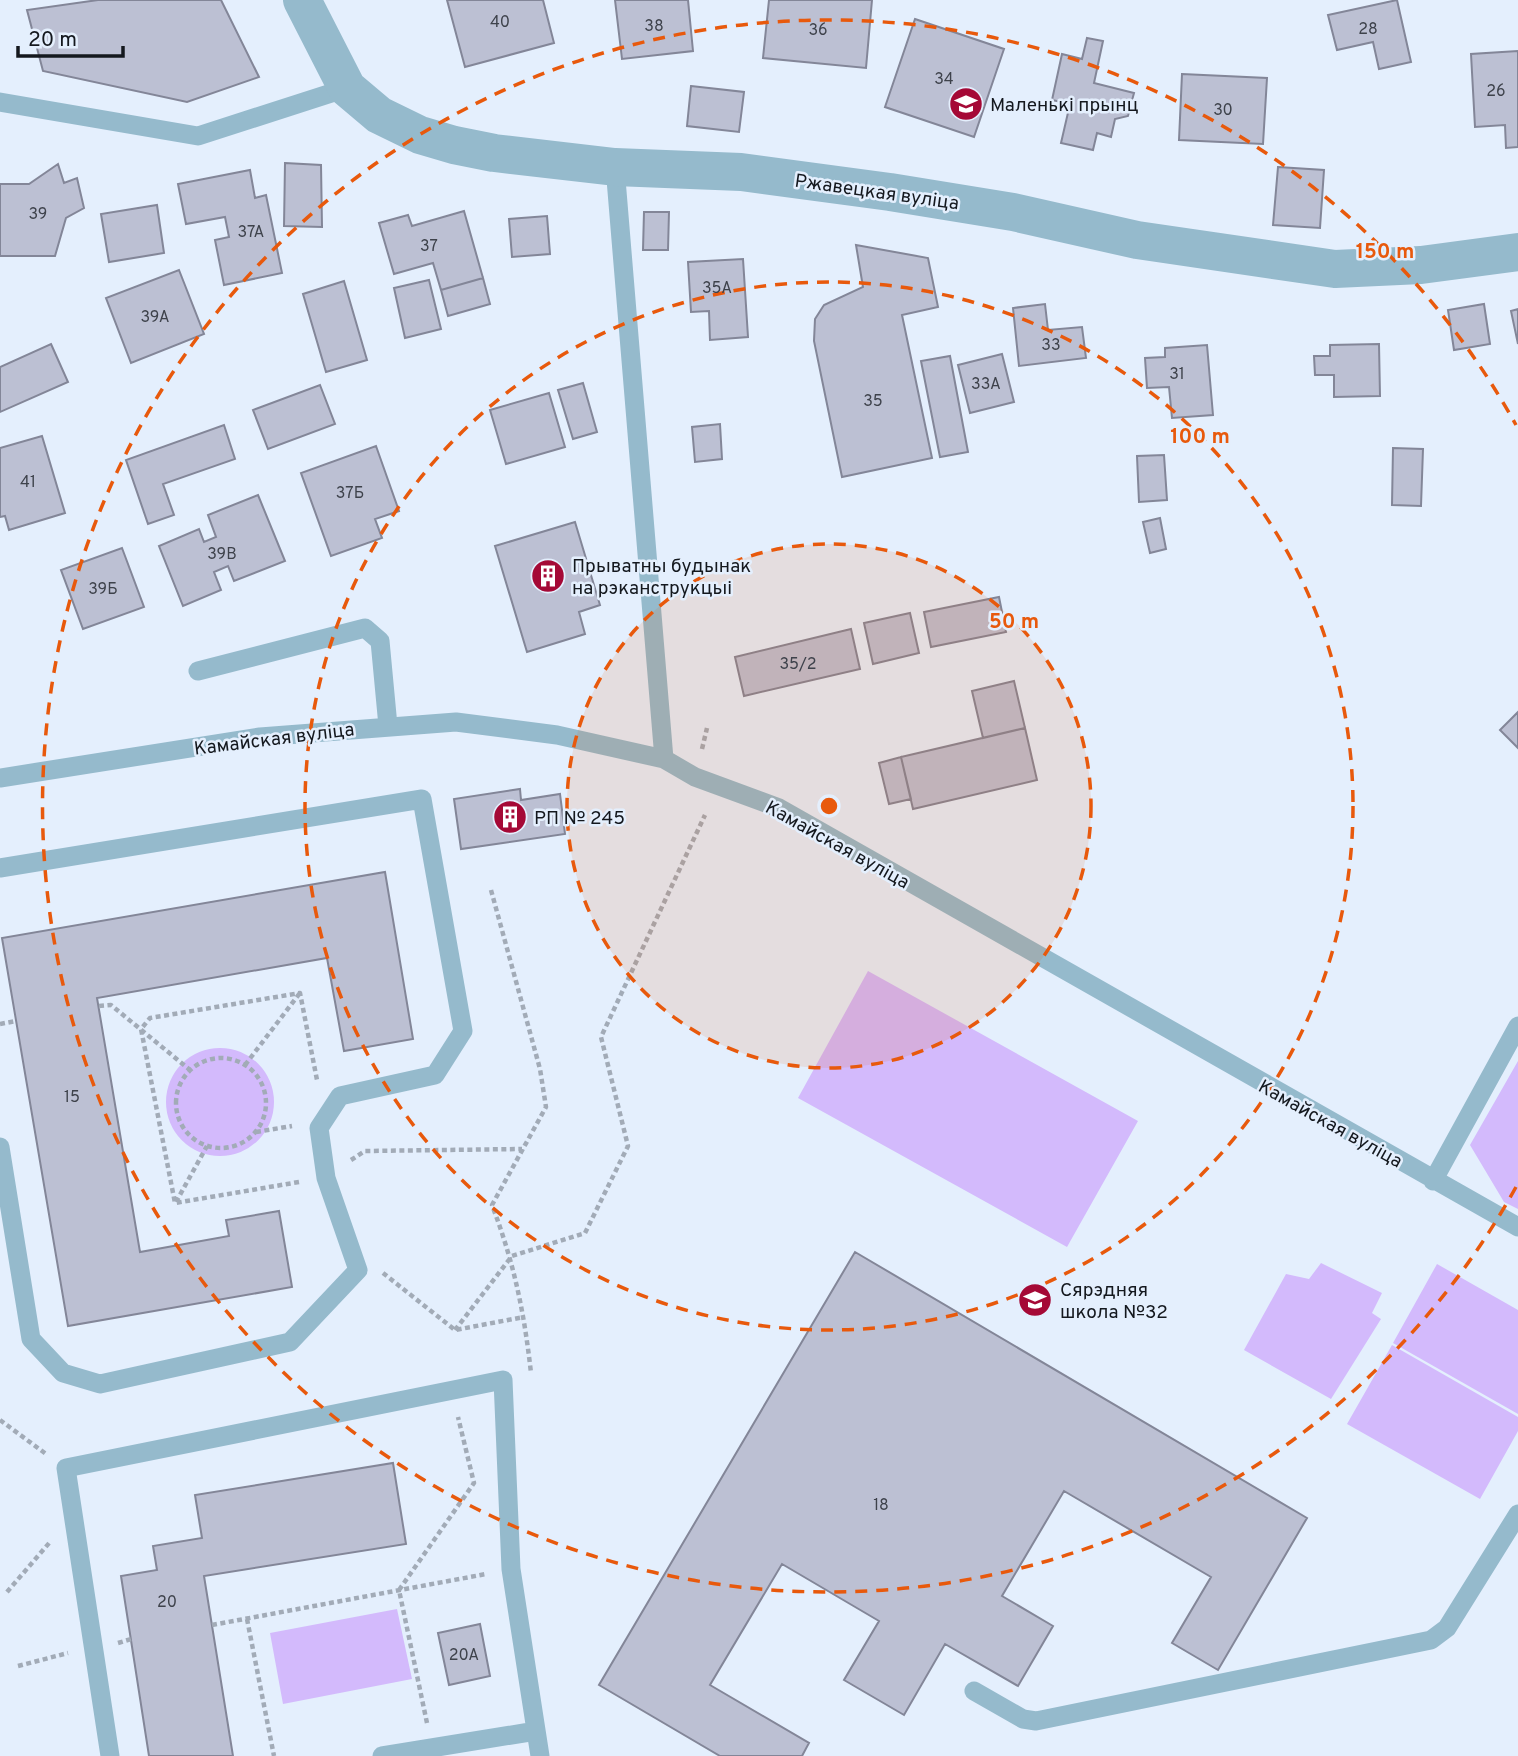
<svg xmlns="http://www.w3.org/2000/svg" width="1518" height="1756" font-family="Overpass,sans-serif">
	<rect width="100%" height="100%" fill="#e4effd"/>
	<!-- green -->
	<path fill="#d3bafc" d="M868,971L1138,1121L1067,1247L798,1098Z
		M166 1102a54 54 0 1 1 108 0a54 54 0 1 1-108 0Z
		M1518,1061V1209L1504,1202L1470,1145Z
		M1321,1263L1382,1293L1372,1313L1381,1319L1331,1399L1244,1350L1286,1274L1309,1279Z
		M1437,1264L1518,1310V1414L1393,1343Z
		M1392,1345L1518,1417V1431L1480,1499L1347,1424Z
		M397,1609L412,1679L283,1704L270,1633Z"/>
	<!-- building -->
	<path fill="#bcc0d3" stroke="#838698" stroke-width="2" d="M98,0H221L259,77L187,102L43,71L27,10Z
		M447,0H543L554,43L465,67Z
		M615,0H688L693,51L622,59Z
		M769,0H872L866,68L763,58Z
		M1397,0L1411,62L1379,69L1373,42L1337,50L1328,15Z
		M915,19L1004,49L974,137L885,107Z
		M1087,38L1103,41L1094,83L1134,93L1128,116L1115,119L1111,137L1097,133L1093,150L1061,143L1070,104L1052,100L1062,54L1082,59Z
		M1518,51V147L1506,148L1505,125L1475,127L1471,54Z
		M1182,74L1267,78L1263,144L1179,140Z
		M691,86L744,92L739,132L687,126Z
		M285,163L321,165L322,227L284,226Z
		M58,164L64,183L77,178L84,208L66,218L55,256H0V184H29Z
		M1278,167L1324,170L1320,228L1273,225Z
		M250,170L255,198L266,195L282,273L224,285L215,240L229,237L225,217L186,224L178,184Z
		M157,205L164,253L109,262L101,214Z
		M464,211L483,278L441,290L433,263L394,274L379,223L408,215L412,226Z
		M644,212H669L668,250H643Z
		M547,216L550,254L512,257L509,219Z
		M856,245L928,258L938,307L902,315L932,458L842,477L814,341L815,319L824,305L863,287Z
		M743,259L748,337L710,340L709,311L691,312L688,262Z
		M179,270L204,334L131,363L106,298Z
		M483,278L490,304L448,316L441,290Z
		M429,280L441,329L405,338L394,288Z
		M344,281L367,360L326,372L303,294Z
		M1045,304L1048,330L1082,327L1086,358L1019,366L1013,308Z
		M1484,304L1490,344L1454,350L1448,310Z
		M1518,309V344L1511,311Z
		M51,344L68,382L0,412V367Z
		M1379,344L1380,396L1334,397V375H1315L1314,356H1330V345Z
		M1207,345L1213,415L1172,418L1169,387L1147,388L1145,358L1165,357V348Z
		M1002,354L1014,402L970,413L958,365Z
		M950,356L968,452L940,457L921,361Z
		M583,383L597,432L573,439L558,390Z
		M320,385L335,424L268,449L253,410Z
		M549,393L565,447L506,464L490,410Z
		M720,424L722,459L695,462L692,427Z
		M224,425L235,459L163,484L174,515L148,524L126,460Z
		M42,436L65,513L9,530L5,516L0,517V448Z
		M376,446L399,511L375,519L382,538L331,556L301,473Z
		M1393,448L1423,449L1421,506L1392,505Z
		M1164,455L1167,500L1139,502L1137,456Z
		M258,495L285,561L234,581L228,566L214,572L221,590L183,606L159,546L199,529L204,542L216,537L208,515Z
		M1160,518L1166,549L1150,553L1143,522Z
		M575,522L600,605L579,612L585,634L527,652L495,546Z
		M122,548L144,607L83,629L61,570Z
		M999,597L1006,632L931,647L924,612Z
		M910,613L919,653L873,664L864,623Z
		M851,629L860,669L744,696L735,657Z
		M1014,681L1025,728L983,738L972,691Z
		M1518,712V748L1500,730Z
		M1025,728L1037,780L913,809L901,757Z
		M901,757L911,799L889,804L879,763Z
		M520,789L521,800L560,794L565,834L461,849L454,799Z
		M385,872L413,1039L344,1051L327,958L97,998L140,1252L229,1236L226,1220L279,1211L292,1287L68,1326L2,938Z
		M855,1252L1307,1518L1218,1670L1172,1643L1211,1577L1064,1491L1002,1596L1053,1626L1018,1686L945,1644L904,1715L844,1680L879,1621L782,1564L710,1685L809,1743L802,1756H720L599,1685Z
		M393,1463L406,1544L204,1576L233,1756H149L121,1576L157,1570L153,1546L202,1538L195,1495Z
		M480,1624L490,1676L449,1685L438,1633Z"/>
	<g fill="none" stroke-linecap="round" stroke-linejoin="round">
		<!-- path -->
		<path stroke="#a2abb7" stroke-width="4.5" stroke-dasharray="5 3.5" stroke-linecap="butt" d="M702,749L707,728
			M491,890L540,1069L546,1107L492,1205C514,1263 524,1311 531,1373
			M99,1006L111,1005L190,1070
			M0,1024L16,1021
			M176 1103a45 45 0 1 1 90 0a45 45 0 1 1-90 0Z
			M245,1065L300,993
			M256,1132L292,1126
			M351,1160L365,1151L522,1149
			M299,1182L175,1203L141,1029L150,1018L300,993L317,1080
			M176,1202L207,1146
			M383,1273L455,1330L524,1317
			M455,1330L512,1256L585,1233L628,1146L601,1037L705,815
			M0,1420L46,1454
			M7,1592L50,1542
			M247,1619L274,1756
			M212,1625L486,1574
			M118,1643L131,1639
			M18,1666L68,1653
			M427,1723L399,1590L474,1483L458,1417"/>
		<!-- lane -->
		<path stroke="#95bacc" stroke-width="19" d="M0,102L198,136L347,88
			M615,167L664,759
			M198,671L365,628L380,641L388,726
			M0,778L260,737L456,722L557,735L664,759L695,777L779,808L1518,1227
			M0,868L422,799L463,1031L435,1075L340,1096L319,1128L326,1178L358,1270L290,1342L100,1384L63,1373L31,1339L0,1147
			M1433,1181L1518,1026
			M974,1691L1023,1719L1036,1721L1431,1640L1447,1628L1518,1514
			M110,1756L66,1468L503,1380L511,1569L540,1756
			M382,1756L536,1731"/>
		<!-- street -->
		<path stroke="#95bacc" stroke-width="38" d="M302,0L347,88L379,115L420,135L454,145L494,153L615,167L741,172L890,192L1013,212L1137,240L1335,269L1421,265L1518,252"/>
	</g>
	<!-- distance rings -->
	<circle cx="829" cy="806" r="262" fill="#e8590c" fill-opacity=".12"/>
	<g fill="none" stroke="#e8590c" stroke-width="3.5" stroke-dasharray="12 9">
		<circle cx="829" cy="806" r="262"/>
		<circle cx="829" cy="806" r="524"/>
		<path d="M1516 1187A786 786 0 1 1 1516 425"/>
	</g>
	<!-- icons -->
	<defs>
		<g id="school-disc" transform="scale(1.75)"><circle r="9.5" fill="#a50936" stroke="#e4effd"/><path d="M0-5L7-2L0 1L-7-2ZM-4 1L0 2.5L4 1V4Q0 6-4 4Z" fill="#fff"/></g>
		<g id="building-disc" transform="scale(1.75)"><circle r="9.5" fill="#a50936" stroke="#e4effd"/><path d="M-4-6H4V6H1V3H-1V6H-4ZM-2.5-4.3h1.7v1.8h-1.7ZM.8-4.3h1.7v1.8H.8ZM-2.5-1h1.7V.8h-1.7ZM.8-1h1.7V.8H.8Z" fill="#fff"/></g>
	</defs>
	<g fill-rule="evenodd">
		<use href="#school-disc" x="966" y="104"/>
		<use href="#building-disc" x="548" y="576"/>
		<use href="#building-disc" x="510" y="817"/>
		<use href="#school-disc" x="1035" y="1300"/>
	</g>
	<g text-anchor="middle" stroke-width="5" stroke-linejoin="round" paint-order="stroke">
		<!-- number labels -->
		<g font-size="16" fill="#3e424b">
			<text x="500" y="27">40</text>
			<text x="654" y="31">38</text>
			<text x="1368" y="34">28</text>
			<text x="818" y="35">36</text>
			<text x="944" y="84">34</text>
			<text x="1496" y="96">26</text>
			<text x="1223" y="115">30</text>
			<text x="38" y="219">39</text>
			<text x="251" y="237">37А</text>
			<text x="429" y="251">37</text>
			<text x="717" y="293">35А</text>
			<text x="155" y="322">39А</text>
			<text x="1051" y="350">33</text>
			<text x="1177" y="379">31</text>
			<text x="986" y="389">33А</text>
			<text x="873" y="406">35</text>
			<text x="28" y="487">41</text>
			<text x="350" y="498">37Б</text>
			<text x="222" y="559">39В</text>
			<text x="103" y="594">39Б</text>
			<text x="798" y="669">35/2</text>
			<text x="72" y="1102">15</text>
			<text x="881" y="1510">18</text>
			<text x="167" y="1607">20</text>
			<text x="464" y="1660">20А</text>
		</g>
		<!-- poi labels -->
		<g font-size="19" fill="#14181e" stroke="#e4effd" text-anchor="start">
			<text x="990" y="111">Маленькі прынц</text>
			<text x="572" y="572">Прыватны будынак<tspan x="572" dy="22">на рэканструкцыі</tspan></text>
			<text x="534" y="824">РП № 245</text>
			<text x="1060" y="1296">Сярэдняя<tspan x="1060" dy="22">школа №32</tspan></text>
		</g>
		<!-- street labels -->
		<g font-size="19" fill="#14181e" stroke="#e4effd">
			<text transform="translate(877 191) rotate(8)" y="7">Ржавецкая вуліца</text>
			<text transform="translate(274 738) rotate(-7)" y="7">Камайская вуліца</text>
			<text transform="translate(838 844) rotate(29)" y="7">Камайская вуліца</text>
			<text transform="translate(1331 1123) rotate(29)" y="7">Камайская вуліца</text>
		</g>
	</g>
	<circle cx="829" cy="806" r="10" fill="#e8590c" stroke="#e4effd" stroke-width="3.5"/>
	<g font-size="21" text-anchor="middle" font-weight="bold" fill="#e8590c" stroke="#e4effd" stroke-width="5" stroke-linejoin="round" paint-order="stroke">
		<text x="1385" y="258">150 m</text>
		<text x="1200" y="443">100 m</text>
		<text x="1014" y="628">50 m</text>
	</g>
	<!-- scale -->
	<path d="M18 46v10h105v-10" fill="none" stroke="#14181e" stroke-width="3.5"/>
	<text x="28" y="46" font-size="21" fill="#14181e" stroke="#e4effd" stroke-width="5" paint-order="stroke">20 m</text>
</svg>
